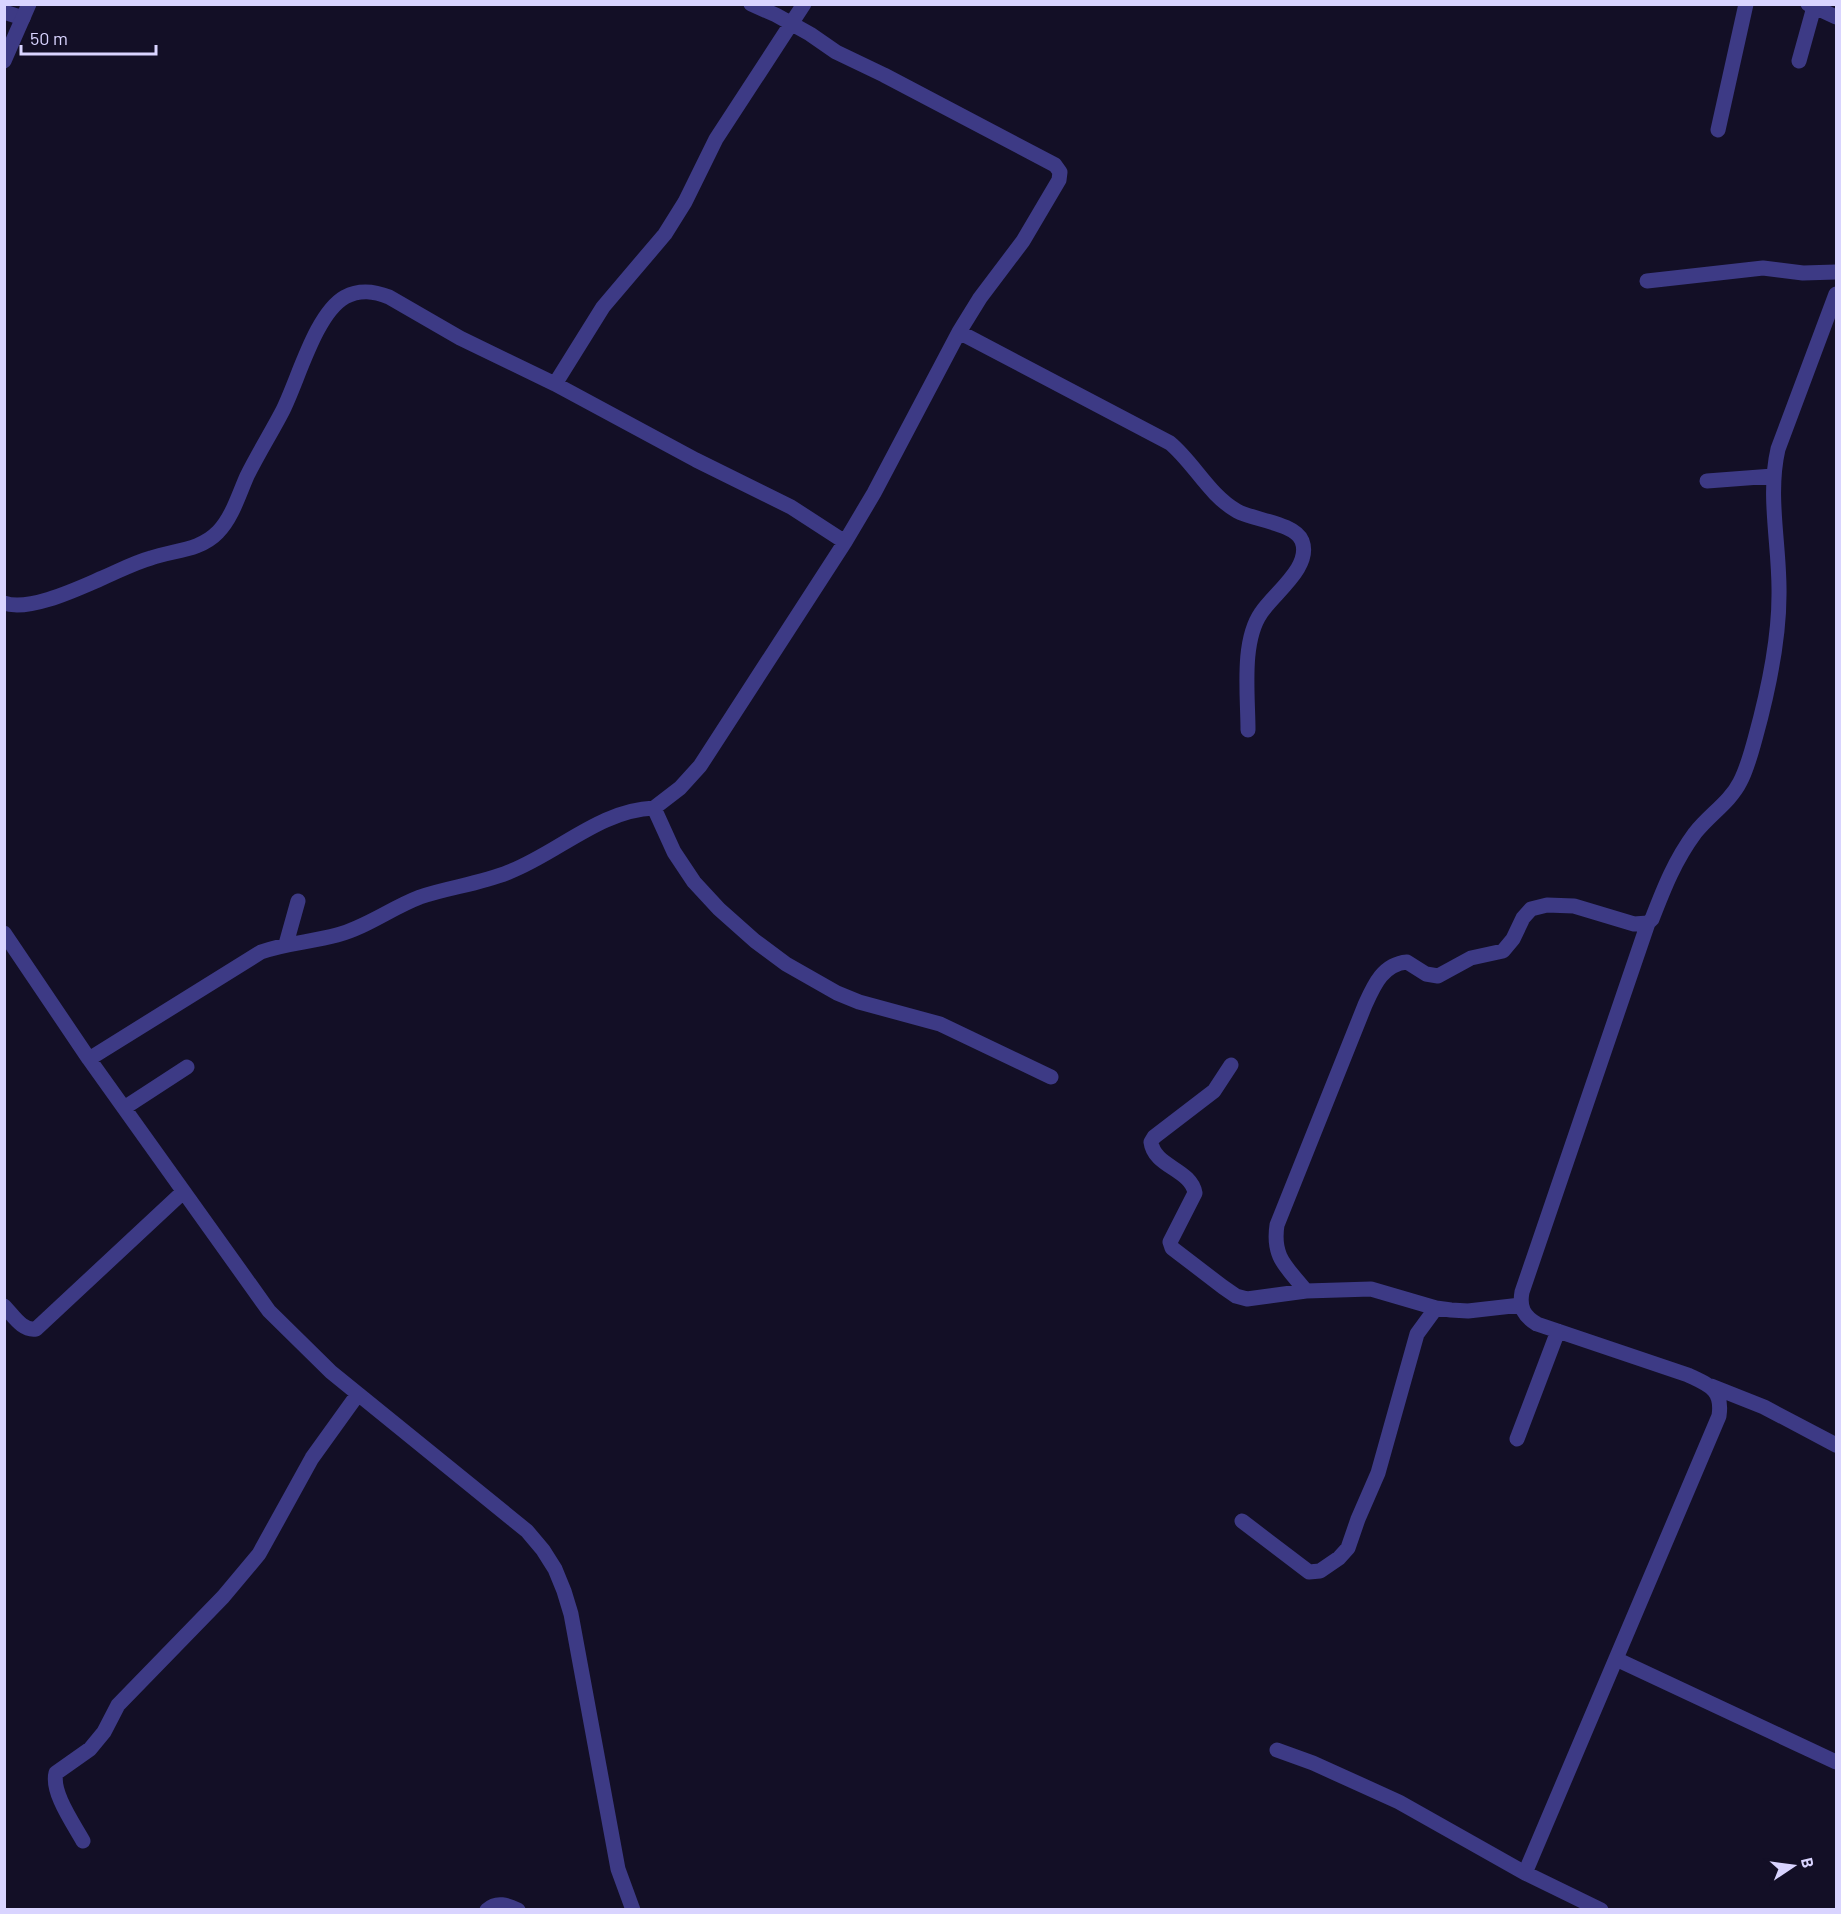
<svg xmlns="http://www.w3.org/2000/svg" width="1841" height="1914" font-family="Barlow,sans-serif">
	<rect width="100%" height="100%" fill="#130f26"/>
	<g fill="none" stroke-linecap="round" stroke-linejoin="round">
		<!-- minor -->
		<path stroke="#3d3a85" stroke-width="15" d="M1808,4L1836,17
			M4,12L23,18
			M1799,61L1814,7
			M1718,130L1746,4
			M1647,281L1763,268L1803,273L1836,272
			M959,332L1170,443C1194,463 1209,495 1237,511C1253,520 1295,523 1302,541C1312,567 1274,593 1261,613C1241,642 1248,695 1248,730
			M555,384L696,460L791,507L845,542
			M1707,481L1773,476
			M4,603C28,612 77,589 100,579C117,572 133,563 151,558C173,550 200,551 218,532C232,518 239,494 247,476C258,454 271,433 282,412C298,381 315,314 345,297C360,289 374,291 389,297L460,338L555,384L603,307L665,234L685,202L716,139L804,4
			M654,808L680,788L700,766L845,542L874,493L959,332L980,298L1023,241L1059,180L1060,172L1055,165L884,75L836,52L810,34L776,15L751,4
			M4,933L89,1059L269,1311L331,1372L527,1531L543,1550L555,1569L564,1591L571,1614L618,1869L633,1910
			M286,944L298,901
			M89,1059L261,952C286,943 312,942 337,935C367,927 391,908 420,897C449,887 480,884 509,872C558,853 600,810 654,808L674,852L694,882L719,909L755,941L786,964L837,993L859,1002L940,1024L1051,1077
			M1231,1065L1214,1091L1154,1137L1151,1142C1154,1167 1191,1169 1195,1193L1170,1242L1172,1248L1223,1287L1236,1296L1247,1299L1306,1291L1371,1289L1436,1308L1451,1310L1468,1311L1521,1305
			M124,1108L187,1067
			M1306,1291C1287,1267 1272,1258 1277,1225L1365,1005C1374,985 1383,964 1407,962L1426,974L1438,976L1471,958L1503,951L1513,939L1523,918L1531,909L1547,905L1574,906L1634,924L1648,923L1652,919C1664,888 1675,860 1695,833C1709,815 1730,802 1740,782C1747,769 1751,753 1755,739C1768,692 1779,643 1779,595C1780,546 1767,497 1778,449L1836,294
			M4,1306C13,1315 22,1331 36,1329L183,1192
			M1711,1386L1764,1407L1836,1445
			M1517,1439L1558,1331
			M1242,1521L1309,1572L1320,1571L1339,1558L1348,1548L1358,1519L1378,1473L1417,1334L1436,1308
			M1616,1659L1836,1762
			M1277,1750L1313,1763L1399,1802L1525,1873L1601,1910
			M83,1841C73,1823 51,1792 56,1773L90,1749L104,1732L118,1705L223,1597L259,1554L312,1458L358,1394
			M1525,1873L1719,1416C1723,1389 1709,1385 1688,1375L1537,1324C1524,1316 1519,1308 1522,1292L1648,923
			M487,1910C497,1901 507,1905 518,1910"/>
		<!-- tertiary -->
		<path stroke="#3d3a85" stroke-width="15" d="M4,61L29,4"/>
	</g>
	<!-- border -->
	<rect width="1841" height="1914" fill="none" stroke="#d9d4ff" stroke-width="12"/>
	<!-- north arrow -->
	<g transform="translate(1793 1866) rotate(77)" stroke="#130f26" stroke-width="4.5" paint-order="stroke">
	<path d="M0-4.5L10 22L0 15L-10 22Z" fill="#d9d4ff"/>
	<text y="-9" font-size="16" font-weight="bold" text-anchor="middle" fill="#d9d4ff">B</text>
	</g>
	<!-- scale -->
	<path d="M21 45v9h135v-9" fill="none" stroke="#d9d4ff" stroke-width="3"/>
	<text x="30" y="45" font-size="18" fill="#d9d4ff" stroke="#130f26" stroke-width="4.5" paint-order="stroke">50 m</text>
</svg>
